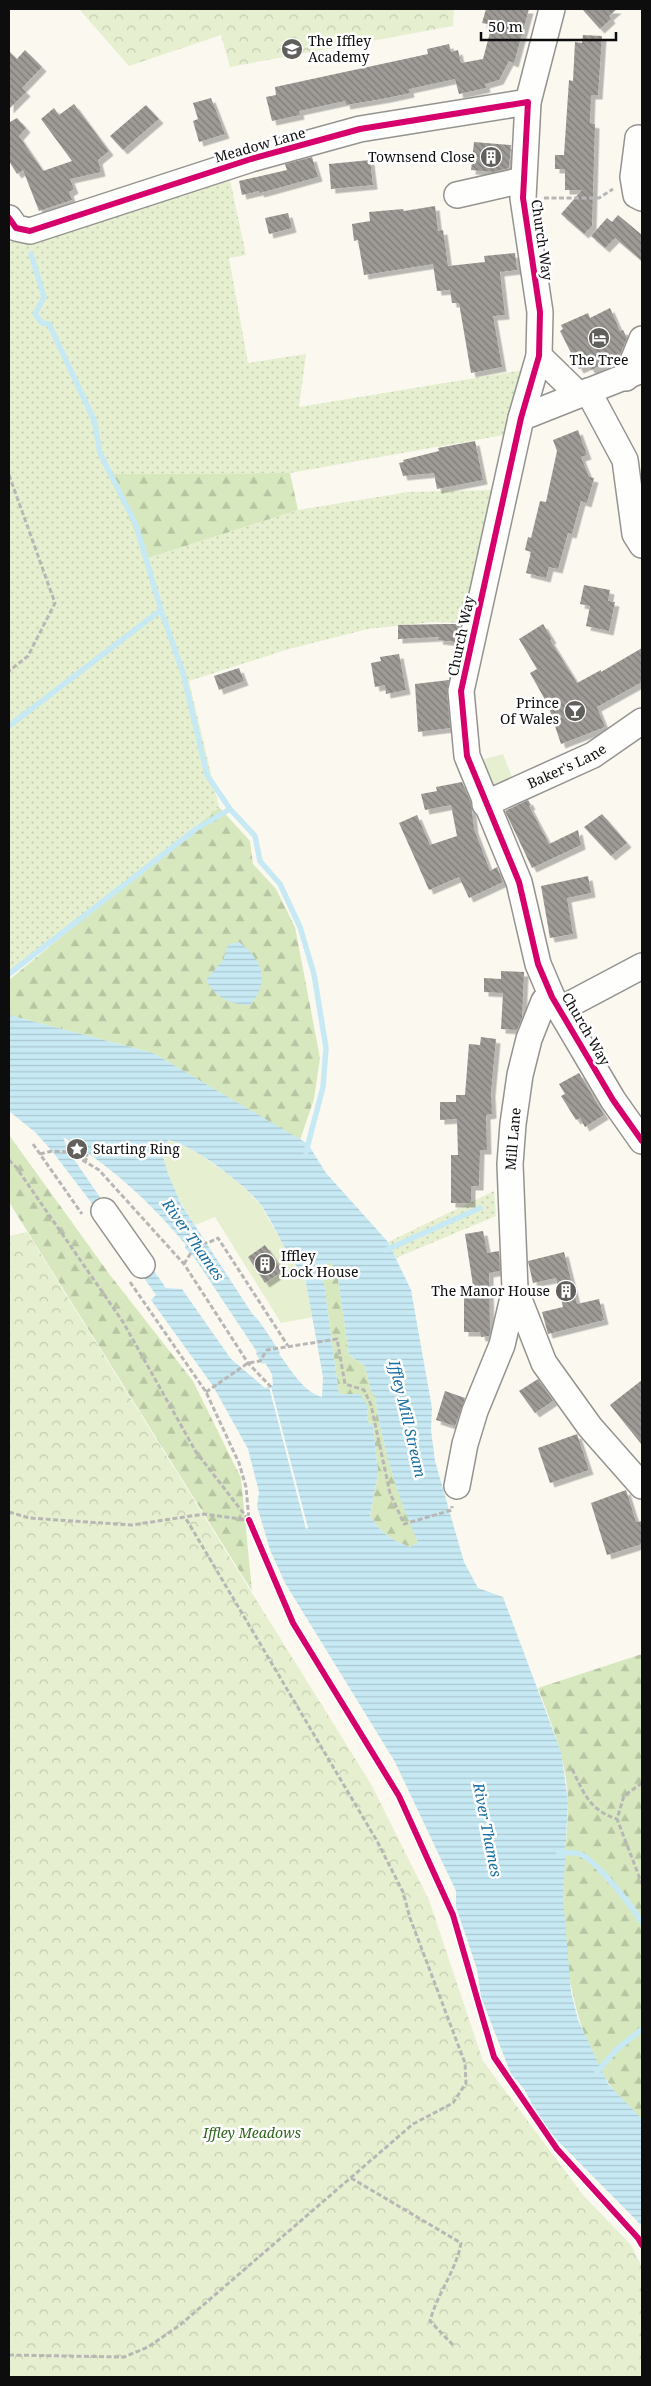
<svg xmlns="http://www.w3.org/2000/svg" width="651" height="2386" font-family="'Noto Serif',serif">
	<defs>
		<pattern id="grass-dots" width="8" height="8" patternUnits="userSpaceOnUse" patternTransform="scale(1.25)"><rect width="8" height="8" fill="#e6f0d0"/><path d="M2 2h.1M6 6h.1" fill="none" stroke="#c4cdb1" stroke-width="1.8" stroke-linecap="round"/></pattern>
		<pattern id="forest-firs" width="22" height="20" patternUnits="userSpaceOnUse" patternTransform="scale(1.25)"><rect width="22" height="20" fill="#d7e8be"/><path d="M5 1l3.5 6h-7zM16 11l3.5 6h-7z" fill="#b7c6a2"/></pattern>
		<pattern id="park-crowns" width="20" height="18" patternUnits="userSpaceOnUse" patternTransform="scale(1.25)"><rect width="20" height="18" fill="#e6f0d0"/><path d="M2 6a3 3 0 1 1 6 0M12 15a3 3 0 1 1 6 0" fill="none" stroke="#c4cdb1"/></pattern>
		<pattern id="water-rules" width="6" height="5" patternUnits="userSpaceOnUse" patternTransform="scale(1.25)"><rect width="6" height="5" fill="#c7e9f4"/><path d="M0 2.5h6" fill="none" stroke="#aac7d0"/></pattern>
		<pattern id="building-back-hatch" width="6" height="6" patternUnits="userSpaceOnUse" patternTransform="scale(1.25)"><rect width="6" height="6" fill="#9e9a96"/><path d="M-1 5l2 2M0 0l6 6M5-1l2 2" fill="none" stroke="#7f7c79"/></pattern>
		<filter id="shadow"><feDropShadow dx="4.5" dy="4.5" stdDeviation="0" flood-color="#0004"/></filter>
	</defs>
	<rect width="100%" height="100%" fill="#fbf8f0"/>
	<!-- grass -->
	<path fill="url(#grass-dots)" d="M230,180L246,255L229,258L248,363L306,354L299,407L523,370L504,435L290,473L112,474L145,559L298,510L408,492L492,490L464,623L432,622L368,629L289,649L189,681L219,807L9,975V242H32Z
		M494,1191L496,1216L396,1258L388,1242Z"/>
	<!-- forest -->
	<path fill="url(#forest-firs)" d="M290,473L298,510L145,559L112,474Z
		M219,807L250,841L253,864L276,889L295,927L320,1058L314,1099L300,1140L153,1053L9,1015V980Z
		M9,1135L110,1275L193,1381L241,1478L252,1591L9,1202Z
		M331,1262L337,1272L349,1355L365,1366L371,1391L375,1396C383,1449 396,1493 419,1542L410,1547C391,1540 381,1533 370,1516L378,1473L373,1426L368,1422L367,1405L339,1394L322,1269L324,1265Z
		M642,1654V2119C579,2071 563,1971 563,1897C563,1865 568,1833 568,1802C567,1761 552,1725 538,1688Z"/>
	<!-- park -->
	<path fill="url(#park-crowns)" d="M79,9H454L453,26L230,67L221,35L129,66Z
		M27,1232L371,1784L429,1900L483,2061L583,2195L631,2245L642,2267V2377H9V1236Z"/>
	<!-- garden -->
	<path fill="#e6f0d0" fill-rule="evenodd" d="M503,754L515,784L494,792L484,759Z
		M168,1140L184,1145L199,1154L235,1179L260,1204L296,1267L305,1277L313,1317L281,1323L215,1217L195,1225C183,1206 153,1161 168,1140ZM265,1245L283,1271L266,1283L248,1257Z"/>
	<!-- water -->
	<path fill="url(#water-rules)" fill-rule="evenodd" d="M239,942C263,960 270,981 250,1005C231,1005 215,997 206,980L223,960L228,945Z
		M9,1015L153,1053L308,1144L326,1173L388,1242L411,1290L432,1408L431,1430L435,1461L464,1562L478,1588L503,1597L561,1752L568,1801L563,1898L571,1992L578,2020L608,2084L642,2119V2226L554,2137L536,2112L524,2089L511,2074L481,1997L477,1969L456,1907V1891L395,1762L285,1583L270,1550L257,1506L259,1492L248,1449L213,1386L151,1300L156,1295L137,1268L147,1261L166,1288L182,1289L231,1359L265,1388L273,1385L272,1374L265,1363L262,1364L256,1354L257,1352L194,1257L185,1248L186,1245C150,1202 111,1166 63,1137L69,1152L108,1209L100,1214L52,1151L36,1133L9,1111ZM168,1140C191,1143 247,1186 261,1205C277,1229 286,1256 305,1277L323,1377L322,1397C303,1392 290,1368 279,1354L280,1352C274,1344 259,1318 253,1315L181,1204L168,1174L162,1153ZM331,1262L337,1272L349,1355L365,1366L371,1391L375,1396C383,1449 396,1493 418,1542L410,1547C391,1540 381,1533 370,1516L378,1473L373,1426L368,1422L367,1405L360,1394H339L322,1269L324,1265Z"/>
	<!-- pier -->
	<path fill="#fbf8f0" d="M269,1387H271L308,1528L306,1529Z"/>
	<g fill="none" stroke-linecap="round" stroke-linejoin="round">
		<!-- stream -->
		<path stroke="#c7e9f4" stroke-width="5.5" d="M9,726L161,610L136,525L100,453L94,420L49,324L42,323L35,314L44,297L31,254
			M230,809L255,836L260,861L280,884L300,927L314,974L326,1048L323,1087L306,1152
			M9,974L196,829L230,809L207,775L183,673L161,610
			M386,1250L480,1208
			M559,1853C565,1853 573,1852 579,1854C594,1857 634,1909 642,1923
			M597,2072L616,2050L642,2029"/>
	</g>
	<!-- building -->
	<path fill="url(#building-back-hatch)" filter="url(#shadow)" d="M486,9H529L514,63L509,61L499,80L485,84L486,88L459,94L455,79L409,89L410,93L387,98L346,105L345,101L299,111L300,115L272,121L266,97L276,95L275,87L428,54L427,49L449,44L451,52L458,50L461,63L483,59L492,25L482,23Z
		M582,9H617L609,16L611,19L600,29Z
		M583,35L602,36L598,95H591L590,123L595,124L592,226L584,234L561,214L582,190H565V169H555V155H564L569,80L573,81L575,42L582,43Z
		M25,50L42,67L22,88L26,92L9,109V51L17,59Z
		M211,98L225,134L199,142L193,121L198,119L193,103Z
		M74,104L109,151L98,160L101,172L70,179L74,189L69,192L72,200L39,211L23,170L17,174L9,161V120L10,122L17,118L26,128L19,136L43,171L72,161L41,119L54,108L59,115Z
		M146,105L159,119L123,150L110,136Z
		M474,142L511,145L509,168L493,172L471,170Z
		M312,157L318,177L260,193L259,191L242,195L239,181L287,170L285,164Z
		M370,160L373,185L331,189L329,164Z
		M435,206L438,231L443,230L448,266L485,262L484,256L515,253L517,270L500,272L505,315L493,316L502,367L471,373L459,303H452L450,290L437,291L433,264L364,275L358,240L354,241L352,224L370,221L369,212L403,209L404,211Z
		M288,213L292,228L269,234L265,218Z
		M618,215L642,235V261L615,238L605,248L591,236L607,218L612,222Z
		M610,308L620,331L623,330L627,338L619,357L591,370L588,365L579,369L560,331L563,329L561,325L588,313L590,318Z
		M578,430L587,455L581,457L589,477L594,478L587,503L581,501L572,534L568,533L558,569L549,567L546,578L526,573L531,552L525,550L528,537L531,538L540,501L546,502L557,451L553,440Z
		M475,441L483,480L437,489L434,473L403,476L399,463L404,462L403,460L439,451L438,448Z
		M584,585L610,590L608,601L615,602L609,631L586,626L590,606L580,604Z
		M446,624H461L457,642L438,640L439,637L398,639V625Z
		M543,624L552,639L550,640L577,683L601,670V672L642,648V682L597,707L605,727L561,744L548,705L530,673L537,669L519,639Z
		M399,654L406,690L386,694L385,685L375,687L371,663L381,661L380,657Z
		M239,668L244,681L219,690L214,676Z
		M449,680L447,692L450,728L418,732L415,684Z
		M462,782L471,803L474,829L490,871L497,867L503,882L469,898L459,877L429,890L399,823L417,815L430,845L457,836L451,805L425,810L421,794L437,791L436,787Z
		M528,800L531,805L529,806L549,844L578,830L581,845L532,868L505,811Z
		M602,814L627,843L611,856L584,827Z
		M588,876L591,893L567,898L573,934L550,938L541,886Z
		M501,971L524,972L522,1018L517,1030L501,1029L503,993L484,992V978L501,979Z
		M481,1037L496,1039L491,1092L492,1114L486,1115L487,1150H480L479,1186H471V1203H451V1155H458L457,1119L440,1120V1102H456V1095H465L469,1044L480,1045Z
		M579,1073L604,1115L585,1127L580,1118L576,1120L561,1096L565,1094L559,1084Z
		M483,1231L487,1253L499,1251L500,1271L489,1273L490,1333L489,1336L481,1337L480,1332H464V1298H475L465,1234Z
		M265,1245L283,1271L265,1283L248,1257Z
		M564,1252L577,1304L599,1299L604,1320L548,1334L542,1312L563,1307L556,1278L533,1283L528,1261Z
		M538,1379L553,1401L535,1413L519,1391Z
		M642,1380V1445L610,1405Z
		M445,1391L465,1398L455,1426L436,1420Z
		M577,1434L589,1470L550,1483L538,1448Z
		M626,1490L636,1522L642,1521V1544L607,1555L591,1503Z"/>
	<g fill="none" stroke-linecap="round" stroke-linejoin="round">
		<!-- minor casing -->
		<g stroke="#94938f" stroke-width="28">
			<g id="minor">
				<path d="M552,9L528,102L523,198L540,312L539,356L521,418L461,691L467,756L519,882L538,964L552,997L613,1100L642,1141"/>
				<path d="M638,138L633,177L636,195L642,198"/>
				<path d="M457,195L523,180"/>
				<path d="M9,218L16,228L30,231L251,159L360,129L528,102"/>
				<path d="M539,356L579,395"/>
				<path d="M626,378L642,339"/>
				<path d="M588,391L625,460L635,534L642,545"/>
				<path d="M521,418L642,370"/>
				<path id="s1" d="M485,804L593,755L642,721"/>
				<path d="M552,997L544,1001L529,1039L520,1075L513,1124L510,1164L515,1289L544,1363L590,1427L642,1486"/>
				<path d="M559,1010L642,966"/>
				<path d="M104,1211L142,1265"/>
				<path d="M457,1486L465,1444L475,1411L502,1345L515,1289"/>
			</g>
		</g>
		<!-- path -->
		<path stroke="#b8b7b6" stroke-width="3" stroke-dasharray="5 2.5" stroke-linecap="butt" d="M544,198H599L613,189
			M9,475L55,603L28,656L9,671
			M33,1144L82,1214
			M72,1144L88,1156L85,1161
			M40,1154L52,1151L69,1152L99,1170L184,1264L248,1363L271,1387
			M9,1160L16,1167L123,1322L196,1452L248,1519
			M184,1264L197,1243H208L218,1238L288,1346
			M130,1282L206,1392L239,1463L246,1487L249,1520
			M206,1392L248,1363L260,1361L267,1350L337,1339L345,1384L364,1390L371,1405L390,1493L404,1524L452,1510V1506
			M9,1512L29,1518L132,1525L204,1514L248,1520
			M572,1769C584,1793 589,1810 617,1819
			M642,1783L624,1796L617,1819L642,1884
			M351,2178L461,2243C456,2271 437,2294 430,2321L454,2346
			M9,2355L124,2357L148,2347L180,2325L413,2124L453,2103L466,2083L465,2063L410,1918L403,1892L377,1841L185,1517"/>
		<!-- minor -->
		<use href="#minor" stroke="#fefefd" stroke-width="25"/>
		<!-- cycleway casing -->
		<g stroke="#fff" stroke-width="9">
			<path id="cycleway" d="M9,218L16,228L30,231L251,159L360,129L528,102L523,198L540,312L539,356L521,418L461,691L467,756L519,882L538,964L552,997L613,1100L642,1141
				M249,1520L293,1623L399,1796L453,1915L494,2057L557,2149L638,2238L642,2245"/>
		</g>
		<!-- cycleway -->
		<use href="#cycleway" stroke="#d6006c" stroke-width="6"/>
	</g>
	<!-- icons -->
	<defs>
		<g id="school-disc" transform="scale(1.125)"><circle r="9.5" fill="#605f5c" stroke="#fff"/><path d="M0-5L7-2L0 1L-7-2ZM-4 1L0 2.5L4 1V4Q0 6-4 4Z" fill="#fff"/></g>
		<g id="building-disc" transform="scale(1.125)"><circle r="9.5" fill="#605f5c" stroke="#fff"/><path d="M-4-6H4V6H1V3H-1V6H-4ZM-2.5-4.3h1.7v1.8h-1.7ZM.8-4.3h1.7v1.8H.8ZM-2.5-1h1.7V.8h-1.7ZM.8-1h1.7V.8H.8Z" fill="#fff"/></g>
		<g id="hotel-disc" transform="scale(1.125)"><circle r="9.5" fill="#605f5c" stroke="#fff"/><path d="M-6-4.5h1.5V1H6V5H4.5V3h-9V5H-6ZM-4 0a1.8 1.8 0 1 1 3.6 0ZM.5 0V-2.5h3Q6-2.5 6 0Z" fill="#fff"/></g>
		<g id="bar-disc" transform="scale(1.125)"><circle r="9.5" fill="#605f5c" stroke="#fff"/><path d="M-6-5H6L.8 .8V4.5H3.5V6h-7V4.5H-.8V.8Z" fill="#fff"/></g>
		<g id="sight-disc" transform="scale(1.125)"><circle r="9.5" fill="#605f5c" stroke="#fff"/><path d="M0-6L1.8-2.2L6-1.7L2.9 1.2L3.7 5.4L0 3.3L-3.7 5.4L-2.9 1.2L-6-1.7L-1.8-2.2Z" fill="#fff"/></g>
	</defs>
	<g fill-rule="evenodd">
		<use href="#school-disc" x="292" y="49"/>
		<use href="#building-disc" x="491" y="157"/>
		<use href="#hotel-disc" x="599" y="338"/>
		<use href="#bar-disc" x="575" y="711"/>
		<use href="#sight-disc" x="77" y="1149"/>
		<use href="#building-disc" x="265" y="1264"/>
		<use href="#building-disc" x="566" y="1291"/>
	</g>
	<g text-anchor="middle" stroke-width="5" stroke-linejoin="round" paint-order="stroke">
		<!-- poi labels -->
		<g font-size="14" fill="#0d0d0d" stroke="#fff" text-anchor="start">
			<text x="308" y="46">The Iffley<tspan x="308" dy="16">Academy</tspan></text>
			<text x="475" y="162" text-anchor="end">Townsend Close</text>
			<text x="599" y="365" text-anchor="middle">The Tree</text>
			<text x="559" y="708" text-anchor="end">Prince<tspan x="559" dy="16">Of Wales</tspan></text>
			<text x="93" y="1154">Starting Ring</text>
			<text x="281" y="1261">Iffley<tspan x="281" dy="16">Lock House</tspan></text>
			<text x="550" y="1296" text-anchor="end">The Manor House</text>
		</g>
		<!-- street labels -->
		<g font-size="14" fill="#0d0d0d" stroke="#fff">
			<text transform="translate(260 145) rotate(-16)" y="5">Meadow Lane</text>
			<text transform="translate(542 240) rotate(82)" y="5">Church Way</text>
			<text transform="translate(461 636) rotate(-78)" y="5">Church Way</text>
			<text dy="5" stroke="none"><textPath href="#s1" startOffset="90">Baker's Lane</textPath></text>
			<text transform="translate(586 1029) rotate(60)" y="5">Church Way</text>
			<text transform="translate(513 1139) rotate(-85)" y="5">Mill Lane</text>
		</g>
		<!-- park labels -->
		<g font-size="14" font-style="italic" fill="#31651d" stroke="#fff">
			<text x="252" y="2138">Iffley Meadows</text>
		</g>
		<!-- water labels -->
		<g font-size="15" font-style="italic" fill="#166d9f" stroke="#fff">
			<text transform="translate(193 1240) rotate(55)" y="5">River Thames</text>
			<text transform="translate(407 1419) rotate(77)" y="5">Iffley Mill Stream</text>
			<text transform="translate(487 1830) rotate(79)" y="5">River Thames</text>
		</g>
	</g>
	<!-- border -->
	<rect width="651" height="2386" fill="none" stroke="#0d0d0d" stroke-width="20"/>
	<!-- scale -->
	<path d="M481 32v8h135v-8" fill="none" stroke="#0d0d0d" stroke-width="2.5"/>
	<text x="488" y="32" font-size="15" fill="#0d0d0d" stroke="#ffffff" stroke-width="4" paint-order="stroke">50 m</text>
</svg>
